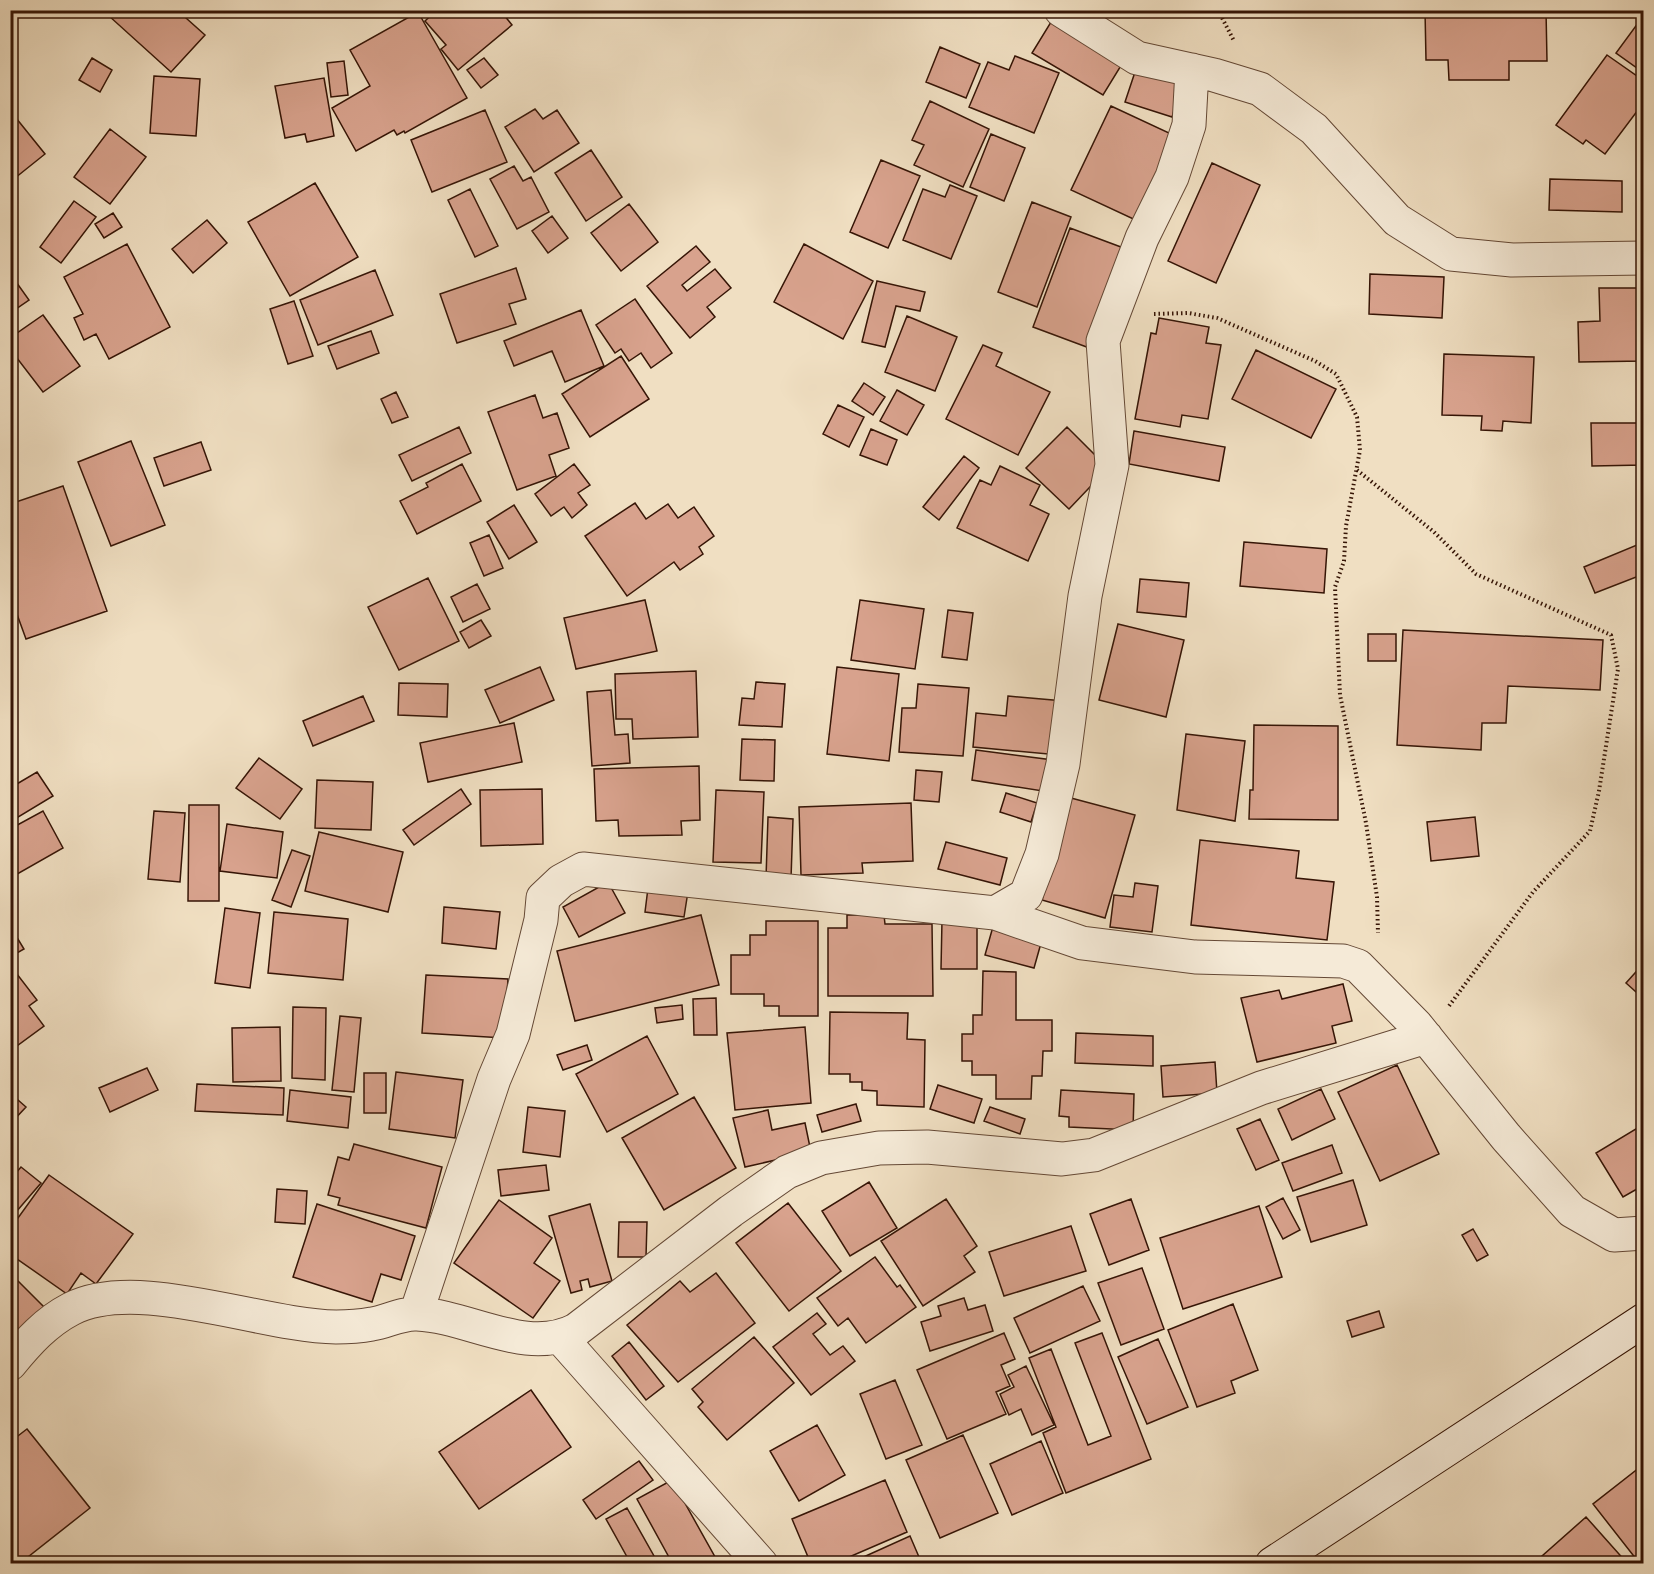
<svg xmlns="http://www.w3.org/2000/svg" width="1654" height="1574" font-family="Vollkorn,serif">
	<rect width="100%" height="100%" fill="#f0dfc2"/>
	<filter id="stains"><feTurbulence type="fractalNoise" baseFrequency=".00333" numOctaves="4"/><feColorMatrix values="0 0 0 0 .2 0 0 0 0 .09 0 0 0 0 .02 0 0 0 .5 -.17"/></filter>
	<radialGradient id="worn" r=".72"><stop offset=".6" stop-color="#630" stop-opacity="0"/><stop offset="1" stop-color="#630" stop-opacity=".3"/></radialGradient>
	<!-- building -->
	<path fill="#d8a28d" stroke="#361506" stroke-width="1.5" d="M113,10H177L205,35L171,72L109,16Z
		M437,10H500L512,25L458,70L441,49L446,45L425,21Z
		M1425,10H1546L1547,61H1509V80H1449L1448,60H1426Z
		M418,12L467,98L405,133L404,131L397,135L394,130L356,151L332,108L370,86L350,50Z
		M1641,19L1644,21V73L1616,53Z
		M1051,22L1122,64L1103,95L1032,53Z
		M940,47L980,64L966,98L926,82Z
		M1607,55L1644,81V102L1605,154L1586,140L1583,144L1556,125Z
		M1015,56L1059,73L1034,133L969,107L988,62L1009,70Z
		M92,58L112,70L100,92L79,80Z
		M484,58L498,75L481,88L467,70Z
		M344,61L348,95L331,97L327,63Z
		M1137,66L1184,81L1172,117L1125,102Z
		M154,76L200,79L196,136L150,133Z
		M324,78L334,136L307,142L305,134L285,138L275,86Z
		M930,101L989,129L963,187L914,165L924,145L912,140Z
		M1111,106L1182,139L1142,223L1071,190Z
		M535,109L543,119L557,110L579,143L534,172L505,127Z
		M485,110L507,162L432,192L411,140Z
		M12,113L45,154L10,182V114Z
		M110,129L146,157L110,204L74,177Z
		M991,134L1025,148L1004,201L970,187Z
		M591,150L622,197L586,221L555,173Z
		M881,160L920,176L888,248L850,232Z
		M1212,163L1260,185L1216,283L1168,261Z
		M514,166L523,181L531,177L549,212L517,229L490,179Z
		M1550,179L1622,181V212L1549,210Z
		M315,183L358,257L290,296L248,222Z
		M950,185L977,196L951,259L903,240L923,189L945,197Z
		M470,189L498,246L475,257L448,200Z
		M74,201L96,217L61,263L40,247Z
		M1032,202L1071,217L1037,307L998,292Z
		M629,204L658,242L621,271L591,233Z
		M113,213L122,227L104,238L95,224Z
		M552,216L568,238L548,253L532,231Z
		M207,220L227,243L193,273L172,249Z
		M1070,228L1129,250L1092,349L1033,327Z
		M127,244L170,327L109,359L96,334L84,340L74,318L83,314L64,277Z
		M804,244L873,281L843,339L774,302Z
		M696,246L710,262L682,285L687,291L715,269L731,288L707,307L715,317L690,338L647,286Z
		M516,268L526,299L509,304L516,324L457,343L440,294Z
		M375,270L393,315L318,345L300,300Z
		M1370,274L1444,277L1442,318L1369,314Z
		M14,279L29,300L10,313V282Z
		M877,281L925,292L920,311L896,306L885,347L862,342Z
		M1599,288H1644V361L1579,362L1578,322L1600,321Z
		M635,299L672,353L651,368L641,353L629,361L621,349L615,353L596,325Z
		M294,301L313,356L288,364L270,309Z
		M581,310L604,366L565,382L552,351L514,366L504,341Z
		M43,315L80,366L43,392L10,349V338Z
		M907,316L957,337L935,391L885,372Z
		M1159,318L1209,327L1206,343L1221,345L1208,419L1182,415L1180,427L1135,419L1151,333L1156,334Z
		M371,331L379,353L337,369L328,346Z
		M983,345L1002,353L996,366L1050,392L1018,455L946,419Z
		M1256,350L1336,389L1311,438L1232,399Z
		M1444,354L1534,357L1531,423L1503,421L1502,431L1481,430L1482,416L1442,415Z
		M621,356L649,399L590,437L562,394Z
		M864,383L885,397L873,415L852,401Z
		M897,390L924,405L907,435L880,421Z
		M396,392L408,417L392,423L381,399Z
		M535,395L543,418L557,413L569,448L549,455L556,476L517,490L488,412Z
		M838,405L864,417L849,447L823,434Z
		M1591,423H1644V465L1592,466Z
		M459,427L471,453L412,481L399,455Z
		M1067,427L1108,468L1069,509L1026,468Z
		M871,429L897,440L887,465L860,455Z
		M1134,431L1225,447L1219,481L1129,464Z
		M131,441L165,525L111,546L78,462Z
		M201,442L211,470L164,486L154,458Z
		M964,456L979,468L939,520L923,507Z
		M462,464L481,501L417,534L400,501L428,487L426,483Z
		M574,464L590,485L578,493L587,505L572,518L564,507L551,516L535,494Z
		M1000,466L1040,485L1030,505L1049,514L1028,561L957,528L980,480L991,485Z
		M63,486L107,611L26,639L10,595V504Z
		M635,503L646,519L668,504L678,518L694,507L714,536L699,547L703,554L680,570L674,562L627,596L585,536Z
		M514,505L537,542L509,559L487,522Z
		M489,535L503,568L484,576L470,543Z
		M1244,542L1327,549L1324,593L1240,586Z
		M1644,542V574L1595,593L1584,567Z
		M428,578L459,641L399,670L368,607Z
		M1140,579L1189,583L1186,617L1137,612Z
		M477,584L490,609L463,622L451,597Z
		M645,600L657,651L576,669L564,618Z
		M860,600L924,609L915,669L851,660Z
		M948,610L973,613L967,660L942,657Z
		M481,620L491,636L469,648L460,632Z
		M1118,624L1184,640L1166,717L1099,700Z
		M1403,630L1603,640L1600,690L1508,686L1506,723H1482L1481,750L1397,745Z
		M1368,634H1396V661H1368Z
		M540,667L554,700L500,723L485,690Z
		M837,667L899,674L889,761L827,754Z
		M696,671L698,737L633,739L632,719H616L615,674Z
		M756,682L785,684L782,727L739,725L742,698L754,699Z
		M399,683L448,684L447,717L398,715Z
		M918,684L969,688L963,756L899,752L902,708H916Z
		M611,690L615,735L628,734L630,763L592,766L587,692Z
		M363,696L374,721L313,746L303,721Z
		M1008,696L1064,701L1059,755L973,747L976,713L1006,716Z
		M514,723L522,762L428,782L420,743Z
		M1254,725L1338,726V820L1249,819L1250,790H1253Z
		M1186,734L1245,741L1235,821L1177,810Z
		M742,739L775,740L774,781L740,780Z
		M976,750L1053,760L1049,792L972,780Z
		M259,758L302,789L280,819L236,788Z
		M699,766L700,820L681,821L682,835L619,836L618,820L596,821L594,769Z
		M916,770L942,772L939,802L914,800Z
		M37,772L53,796L10,822V788Z
		M317,780L373,782L371,830L315,828Z
		M461,789L471,804L414,845L403,830Z
		M542,789L543,844L481,846L480,790Z
		M716,790L764,792L761,863L713,862Z
		M1006,793L1037,803L1031,822L1000,812Z
		M1071,798L1135,815L1105,918L1042,900Z
		M911,803L913,861L862,863L863,873L801,875L799,807Z
		M189,805H219V901H188Z
		M43,811L63,848L12,877L10,829Z
		M154,811L185,813L180,882L148,879Z
		M768,817L793,819L791,879L766,878Z
		M1475,817L1479,856L1431,861L1427,822Z
		M227,824L283,832L277,878L220,871Z
		M319,832L403,852L388,912L305,891Z
		M1200,840L1299,851L1296,878L1334,882L1327,940L1191,925Z
		M946,842L1007,858L1000,885L938,869Z
		M292,850L310,856L291,907L272,900Z
		M649,880L689,885L684,917L645,912Z
		M608,882L625,913L579,937L563,907Z
		M1135,883L1158,886L1152,932L1110,927L1114,895L1133,897Z
		M444,907L500,912L496,949L442,943Z
		M225,908L260,913L250,988L215,983Z
		M274,912L348,919L343,980L268,973Z
		M701,915L719,985L575,1021L557,951Z
		M847,915H884L885,924H932L933,996H828V928H847Z
		M942,920H977V969H941Z
		M766,921H818V1016H779V1006H764V994H731V955H750V935H766Z
		M994,923L1043,936L1034,968L985,955Z
		M10,926L24,949L10,957Z
		M1644,963V999L1626,983Z
		M10,965L37,1000L29,1006L44,1026L10,1051Z
		M983,971L1016,972V1020H1052V1051H1043L1042,1076H1032L1031,1099H996V1075H972V1061H962V1034H973V1015H982Z
		M426,975L508,979L504,1038L422,1033Z
		M1343,984L1352,1021L1332,1026L1336,1043L1257,1062L1241,998L1279,990L1282,999Z
		M716,998L717,1035H694L693,999Z
		M682,1005L683,1019L657,1023L655,1008Z
		M293,1007L326,1008L325,1080L292,1078Z
		M830,1012L908,1013L907,1039L925,1040L924,1107L877,1105V1091L862,1090V1082H850V1074H829Z
		M340,1016L361,1018L354,1092L332,1090Z
		M280,1027L281,1081L233,1082L232,1028Z
		M805,1027L811,1103L735,1110L727,1033Z
		M1076,1033L1153,1036V1066L1075,1063Z
		M647,1036L678,1094L607,1132L576,1074Z
		M587,1045L592,1060L563,1070L557,1055Z
		M1215,1062L1217,1093L1163,1097L1161,1066Z
		M1397,1065L1439,1154L1380,1181L1338,1092Z
		M147,1068L158,1090L110,1112L99,1088Z
		M396,1072L463,1080L455,1138L389,1129Z
		M364,1073H386V1113H364Z
		M197,1084L284,1088L283,1115L195,1111Z
		M938,1085L982,1099L974,1123L930,1109Z
		M1321,1089L1335,1119L1292,1140L1278,1109Z
		M290,1090L351,1097L348,1128L287,1121Z
		M1061,1090L1134,1094L1133,1130L1069,1127V1117L1059,1116Z
		M10,1093L26,1107L10,1124Z
		M694,1097L736,1168L664,1210L622,1138Z
		M856,1104L861,1121L822,1132L817,1115Z
		M528,1107L565,1111L560,1157L523,1152Z
		M990,1107L1025,1119L1020,1134L984,1121Z
		M768,1110L772,1130L805,1123L811,1152L745,1167L733,1118Z
		M1260,1119L1279,1160L1256,1170L1237,1129Z
		M1644,1124V1185L1623,1197L1596,1153Z
		M354,1144L442,1167L426,1228L338,1205L340,1198L328,1195L338,1157L349,1160Z
		M1332,1145L1342,1173L1293,1191L1282,1163Z
		M546,1165L549,1190L501,1196L498,1170Z
		M21,1167L41,1183L10,1219V1180Z
		M49,1175L133,1234L96,1284L81,1273L67,1294L10,1254V1229Z
		M1353,1180L1367,1225L1311,1242L1297,1197Z
		M869,1182L897,1228L850,1256L822,1211Z
		M277,1189L307,1191L305,1224L275,1222Z
		M1283,1198L1300,1230L1283,1239L1266,1207Z
		M946,1199L977,1246L964,1256L975,1272L923,1306L881,1241Z
		M1131,1199L1149,1250L1109,1265L1090,1214Z
		M499,1200L552,1238L534,1263L560,1281L533,1318L454,1263Z
		M788,1203L841,1271L789,1311L736,1243Z
		M317,1204L415,1236L401,1280L381,1274L372,1302L293,1277Z
		M590,1204L612,1281L590,1287L588,1279L580,1281L582,1290L571,1293L549,1216Z
		M1259,1206L1282,1277L1183,1309L1160,1238Z
		M619,1222H647L646,1257H618Z
		M1071,1226L1086,1271L1004,1296L989,1252Z
		M1473,1229L1488,1255L1477,1261L1462,1235Z
		M875,1257L897,1287L900,1285L916,1307L866,1343L848,1318L838,1326L817,1298Z
		M1142,1268L1164,1329L1121,1345L1098,1283Z
		M716,1273L755,1323L678,1382L627,1325L680,1281L690,1292Z
		M14,1277L49,1312L10,1349V1280Z
		M1083,1286L1100,1321L1030,1353L1014,1318Z
		M964,1298L968,1310L985,1305L993,1331L930,1351L921,1322L941,1316L938,1306Z
		M1233,1304L1258,1370L1231,1381L1235,1393L1197,1407L1168,1330Z
		M1379,1311L1384,1327L1352,1337L1347,1321Z
		M817,1313L826,1324L813,1334L830,1355L843,1346L855,1361L811,1395L773,1347Z
		M1004,1333L1015,1359L1001,1365L1010,1386L996,1392L1006,1414L947,1439L917,1370Z
		M1102,1333L1151,1459L1066,1493L1043,1433L1056,1427L1029,1358L1051,1349L1088,1445L1111,1436L1075,1343Z
		M754,1337L794,1383L727,1440L698,1407L703,1402L692,1389Z
		M1158,1339L1188,1407L1147,1424L1118,1357Z
		M629,1342L664,1386L646,1400L612,1356Z
		M1026,1366L1054,1425L1032,1435L1021,1409L1009,1415L1000,1394L1014,1387L1008,1375Z
		M895,1380L922,1445L886,1459L860,1394Z
		M531,1390L571,1447L479,1509L439,1452Z
		M817,1425L845,1475L799,1501L770,1451Z
		M27,1429L90,1508L19,1564H10V1442Z
		M963,1435L998,1513L940,1538L906,1460Z
		M1041,1441L1063,1493L1012,1515L990,1464Z
		M639,1461L653,1480L596,1519L583,1500Z
		M1644,1464V1564H1640L1593,1504Z
		M672,1480L719,1564H678L674,1557L670,1559L637,1499Z
		M885,1480L907,1532L833,1564H811L792,1519Z
		M627,1508L654,1556L640,1564H631L606,1519Z
		M1586,1517L1627,1563L1533,1564Z
		M910,1536L922,1564H848Z"/>
	<g fill="none" stroke-linecap="round" stroke-linejoin="round">
		<!-- street casing -->
		<g stroke="#644835" stroke-width="35">
			<path id="street" d="M1061,10L1137,58L1214,75L1260,89L1314,129L1397,220L1451,254L1512,260L1644,258
				M995,913L1026,895L1042,854L1063,764L1085,596L1112,465L1103,341L1142,238L1172,177L1189,125L1192,70
				M416,1314L494,1079L513,1034L541,920L543,898L561,881L583,869L995,913L1082,943L1195,957L1343,961L1358,966L1416,1025L1506,1137L1572,1211L1614,1235L1644,1233
				M561,1338L761,1564
				M10,1364C28,1342 46,1322 71,1309C137,1275 261,1326 336,1327C348,1327 361,1326 372,1324C386,1322 402,1313 417,1314C469,1316 526,1356 576,1330L731,1211L787,1172L821,1158L879,1148L927,1147L1062,1159L1094,1155L1261,1088L1426,1037"/>
		</g>
		<!-- secondary casing -->
		<g stroke="#361506" stroke-width="35">
			<path id="secondary" d="M1272,1564L1644,1320"/>
		</g>
		<!-- path -->
		<path stroke="#361506" stroke-width="4" stroke-dasharray="1.5 3" stroke-linecap="butt" d="M1218,10L1234,41
			M1154,314L1188,313L1217,318L1315,361L1336,374L1357,417L1360,450L1346,526L1344,561L1335,587L1340,695L1366,823L1377,897L1378,933
			M1357,470L1434,532L1476,574L1611,635L1618,669L1599,791L1590,831L1533,892L1449,1006"/>
		<!-- street -->
		<use href="#street" stroke="#f5ead7" stroke-width="33"/>
		<!-- secondary -->
		<use href="#secondary" stroke="#f5ead7" stroke-width="33"/>
	</g>
	<!-- margin -->
	<rect width="1654" height="1574" fill="none" stroke="#f0dfc2" stroke-width="36"/>
	<rect x="12" y="12" width="1630" height="1550" fill="none" stroke="#361506" stroke-width="3"/>
	<rect x="18" y="18" width="1618" height="1538" fill="none" stroke="#361506" stroke-width="1.5"/>
	<rect width="100%" height="100%" filter="url(#stains)"/>
	<rect width="100%" height="100%" fill="url(#worn)"/>
</svg>
